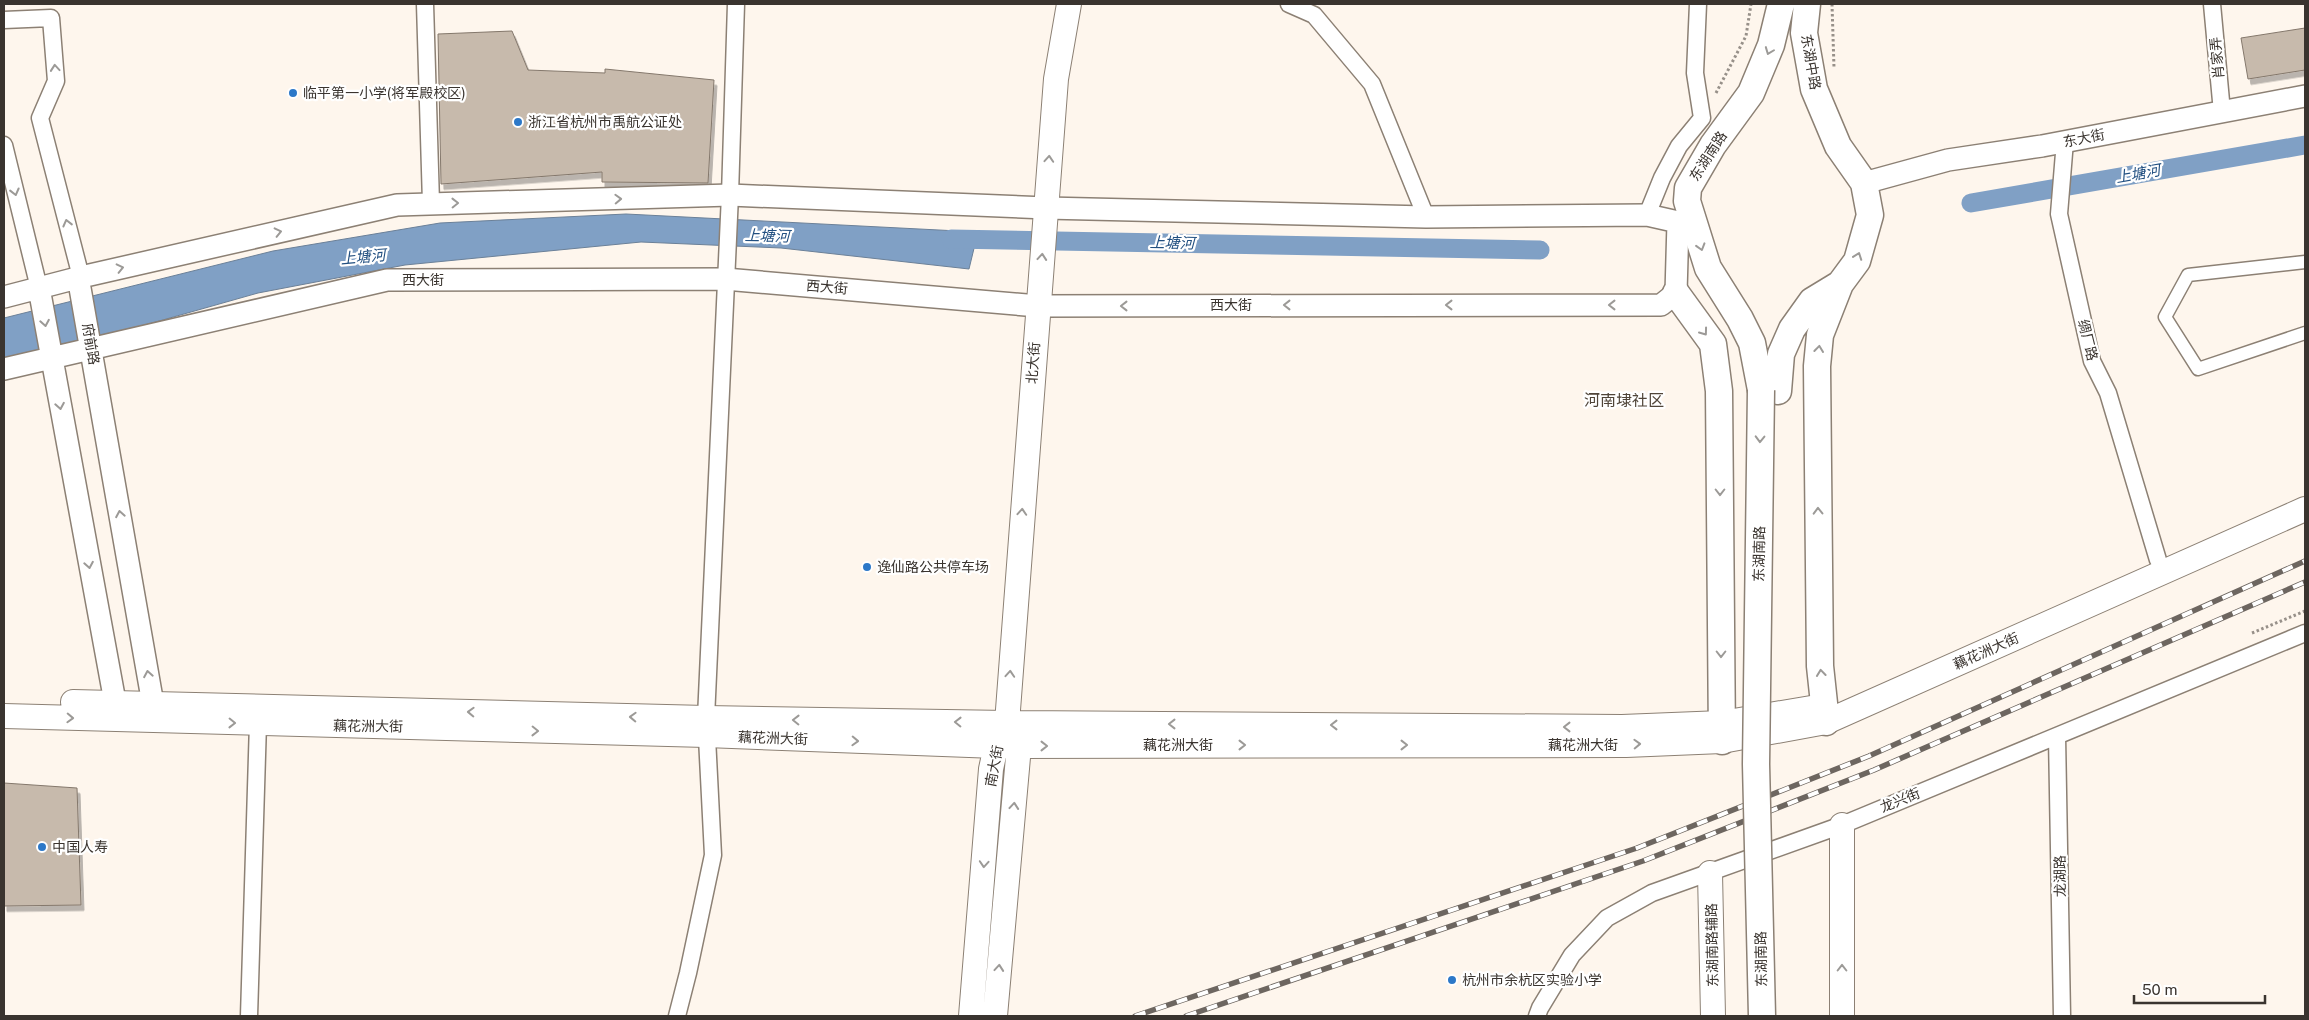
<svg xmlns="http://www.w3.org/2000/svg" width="2309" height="1020" font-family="'Public Sans','Noto Sans SC',sans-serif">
	<defs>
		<filter id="shadow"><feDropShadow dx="3" dy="5.5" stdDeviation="0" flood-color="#0004"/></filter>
	</defs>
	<rect width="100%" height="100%" fill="#fef6ed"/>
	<!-- water -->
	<path fill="#80a0c5" stroke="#6b8098" d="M626,214L978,232L969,269L781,248L641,242L405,265L258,293L4,365V318L273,251L440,223Z"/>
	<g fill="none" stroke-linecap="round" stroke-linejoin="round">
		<!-- canal -->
		<path stroke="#80a0c5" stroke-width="19" d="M1971,203L2305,145
			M951,239L1540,250"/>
	</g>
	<!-- building -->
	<path fill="#c7baac" stroke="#84786c" filter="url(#shadow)" d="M2305,28V70L2248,79L2241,38Z
		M512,31L528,70L605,73V69L714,80L708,183L602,182V172L441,184L438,34Z
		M4,783L77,788L81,905L4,906Z"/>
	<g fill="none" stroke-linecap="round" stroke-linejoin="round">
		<!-- pedestrian casing -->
		<g stroke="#8c8074" stroke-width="15">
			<path id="pedestrian" d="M2305,262L2188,275L2165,317L2198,369L2305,333"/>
		</g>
		<!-- minor casing -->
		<g stroke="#8c8074" stroke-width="19">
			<path id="minor" d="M425,4L431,203
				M1289,4L1314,15L1372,84L1426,217
				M2212,4L2222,112
				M4,20L51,18L56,81L40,118L81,277L80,288
				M2065,141L2059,214L2092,361L2108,393L2158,560
				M4,145L39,288
				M1647,215L1662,178L1679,146L1702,118L1695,73L1698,4
				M2057,736L2062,1016
				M249,1016L258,723
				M677,1016L688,973L713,855L706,718L730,195L736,4
				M1537,1016L1540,1008L1572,955L1607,918L1652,893L1842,825L2305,633"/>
		</g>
		<!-- tertiary casing -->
		<g stroke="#8c8074" stroke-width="24">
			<path id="tertiary" d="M1864,183L1948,160L2042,146L2305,96
				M39,288L118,718
				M80,288L153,704L158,718
				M4,297L81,277L397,205L730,195L1046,208L1426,217L1647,215L1678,222L1676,293L1661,305L1038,306L725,279L387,280L4,369"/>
		</g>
		<!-- secondary casing -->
		<g stroke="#8c8074" stroke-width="26">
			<path id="secondary" d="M73,702L706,718L1007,723L1622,727L1722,723L1823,706
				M4,716L706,735L996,746L1626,745L1722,741L1826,722L2305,509
				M1710,873L1713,1016
				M971,1016L991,769L996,746L1007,723L1056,79L1069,4
				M995,1016L1019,746L1012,733
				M1842,1016V825"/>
		</g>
		<!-- primary casing -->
		<g stroke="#8c8074" stroke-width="29">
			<path id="primary" d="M1676,293L1713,344L1719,391L1722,741
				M1761,390L1752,343L1740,319L1708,268L1687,201L1688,188L1713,145L1751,93L1771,45L1781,4
				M1778,391L1781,354L1792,329L1812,301L1840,284L1857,261L1870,215L1864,183L1838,146L1814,89L1804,33L1807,4
				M1826,722L1820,666L1817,366L1820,335L1840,284"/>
		</g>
		<!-- path -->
		<path stroke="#979089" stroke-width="3" stroke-dasharray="2.5 2.5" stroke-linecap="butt" d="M1832,4L1834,68
			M1716,93L1746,36L1751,4
			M2252,633L2305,611"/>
		<!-- pedestrian -->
		<use href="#pedestrian" stroke="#fff" stroke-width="12"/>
		<!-- minor -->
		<use href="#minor" stroke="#fff" stroke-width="16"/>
		<!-- tertiary -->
		<use href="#tertiary" stroke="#fff" stroke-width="21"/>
		<!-- secondary -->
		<use href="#secondary" stroke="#fff" stroke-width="24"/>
		<!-- primary -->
		<use href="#primary" stroke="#fff" stroke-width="26"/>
		<!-- rail casing -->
		<g stroke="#6d6660" stroke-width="5.5">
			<path id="rail" d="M1135,1016L1637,848L1869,756L2305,561
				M1186,1016L1643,861L1874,770L2305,582"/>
		</g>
		<!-- rail -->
		<use href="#rail" stroke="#fff" stroke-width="4" stroke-dasharray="11" stroke-linecap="butt"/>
		<!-- primary-bridge casing -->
		<g stroke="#8c8074" stroke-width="29" stroke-linecap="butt">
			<path id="primary-bridge" d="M1761,390L1756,764L1762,1016"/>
		</g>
		<!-- primary-bridge -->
		<use href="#primary-bridge" stroke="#fff" stroke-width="26"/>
	</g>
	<!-- one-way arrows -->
	<defs><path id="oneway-chevron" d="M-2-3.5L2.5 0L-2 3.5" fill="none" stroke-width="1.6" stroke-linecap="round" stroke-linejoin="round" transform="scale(1.25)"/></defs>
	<g stroke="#9c9a97">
		<use href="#oneway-chevron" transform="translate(1769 51) rotate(111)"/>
		<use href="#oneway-chevron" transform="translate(55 68) rotate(-95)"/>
		<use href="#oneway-chevron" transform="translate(1049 159) rotate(-86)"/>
		<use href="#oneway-chevron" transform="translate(15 192) rotate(76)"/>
		<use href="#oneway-chevron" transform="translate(618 199) rotate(-2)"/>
		<use href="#oneway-chevron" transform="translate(455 203) rotate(-1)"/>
		<use href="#oneway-chevron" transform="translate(67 223) rotate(-104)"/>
		<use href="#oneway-chevron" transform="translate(278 232) rotate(-13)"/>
		<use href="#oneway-chevron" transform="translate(1701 247) rotate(73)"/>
		<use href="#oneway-chevron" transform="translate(1858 256) rotate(-70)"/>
		<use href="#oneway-chevron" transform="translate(1042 257) rotate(-85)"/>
		<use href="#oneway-chevron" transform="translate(120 268) rotate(-13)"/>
		<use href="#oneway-chevron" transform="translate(1287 305) rotate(180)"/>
		<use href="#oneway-chevron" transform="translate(1449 305) rotate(180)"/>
		<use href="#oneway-chevron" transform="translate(1612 305) rotate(180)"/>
		<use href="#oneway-chevron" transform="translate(1124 306) rotate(180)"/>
		<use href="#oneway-chevron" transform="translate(45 323) rotate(80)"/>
		<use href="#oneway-chevron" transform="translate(1704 332) rotate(54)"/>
		<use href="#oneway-chevron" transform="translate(1819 349) rotate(-83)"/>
		<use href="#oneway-chevron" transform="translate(60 406) rotate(80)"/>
		<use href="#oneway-chevron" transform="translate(1760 439) rotate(91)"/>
		<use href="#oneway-chevron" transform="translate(1720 492) rotate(90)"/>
		<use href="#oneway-chevron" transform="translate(1818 511) rotate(-91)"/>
		<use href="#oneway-chevron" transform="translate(1022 512) rotate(-86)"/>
		<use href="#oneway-chevron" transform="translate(120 514) rotate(-100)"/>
		<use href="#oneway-chevron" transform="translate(89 565) rotate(80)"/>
		<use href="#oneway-chevron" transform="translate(1721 654) rotate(90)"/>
		<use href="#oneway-chevron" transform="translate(1821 673) rotate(-96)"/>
		<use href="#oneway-chevron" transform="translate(148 674) rotate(-100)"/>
		<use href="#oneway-chevron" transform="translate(1010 674) rotate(-86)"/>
		<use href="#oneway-chevron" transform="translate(471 712) rotate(-178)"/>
		<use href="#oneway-chevron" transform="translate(633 717) rotate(-178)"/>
		<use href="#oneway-chevron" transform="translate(70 718) rotate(2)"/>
		<use href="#oneway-chevron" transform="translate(796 720) rotate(-179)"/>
		<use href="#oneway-chevron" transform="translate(958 722) rotate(-179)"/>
		<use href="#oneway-chevron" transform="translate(232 723) rotate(1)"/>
		<use href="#oneway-chevron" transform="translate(1172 724) rotate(-180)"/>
		<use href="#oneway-chevron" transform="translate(1334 725) rotate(-180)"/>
		<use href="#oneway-chevron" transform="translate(1567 727) rotate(-180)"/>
		<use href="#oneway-chevron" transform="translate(535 731) rotate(1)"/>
		<use href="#oneway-chevron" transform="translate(855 741) rotate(2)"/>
		<use href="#oneway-chevron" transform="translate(1637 744) rotate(-2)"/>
		<use href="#oneway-chevron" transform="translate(1242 745)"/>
		<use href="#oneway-chevron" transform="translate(1404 745)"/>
		<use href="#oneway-chevron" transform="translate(1044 746)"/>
		<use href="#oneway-chevron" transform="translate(1014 806) rotate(-85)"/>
		<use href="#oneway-chevron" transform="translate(984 864) rotate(94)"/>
		<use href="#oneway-chevron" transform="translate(999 968) rotate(-85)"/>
		<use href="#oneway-chevron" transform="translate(1842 968) rotate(-90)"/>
	</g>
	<!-- markers -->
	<g fill="#2c78c8" stroke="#fff" stroke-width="2">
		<circle cx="293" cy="93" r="5"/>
		<circle cx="518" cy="122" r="5"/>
		<circle cx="867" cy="567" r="5"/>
		<circle cx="42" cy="847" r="5"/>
		<circle cx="1452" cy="980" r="5"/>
	</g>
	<g text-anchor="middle" stroke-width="4.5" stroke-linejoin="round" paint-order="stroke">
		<!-- street labels -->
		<g font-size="14" fill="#3a342f" stroke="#fff">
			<text transform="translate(2217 58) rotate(-95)" y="5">肖家弄</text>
			<text transform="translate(1811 62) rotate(80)" y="5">东湖中路</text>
			<text transform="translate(2084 138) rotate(-11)" y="5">东大街</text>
			<text transform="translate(1708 156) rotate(-57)" y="5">东湖南路</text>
			<text x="423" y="285">西大街</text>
			<text transform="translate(827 287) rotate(5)" y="5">西大街</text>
			<text x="1231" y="310">西大街</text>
			<text transform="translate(2088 340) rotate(76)" y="5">绸厂路</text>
			<text transform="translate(91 344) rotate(80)" y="5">府前路</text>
			<text transform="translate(1033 363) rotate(-86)" y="5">北大街</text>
			<text transform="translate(1759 554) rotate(-89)" y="5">东湖南路</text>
			<text transform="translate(1986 651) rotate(-24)" y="5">藕花洲大街</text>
			<text transform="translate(368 726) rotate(1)" y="5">藕花洲大街</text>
			<text transform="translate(773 738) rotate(2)" y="5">藕花洲大街</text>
			<text x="1178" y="750">藕花洲大街</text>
			<text x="1583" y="750">藕花洲大街</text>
			<text transform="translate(994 766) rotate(-79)" y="5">南大街</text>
			<text transform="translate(1900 800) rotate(-22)" y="5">龙兴街</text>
			<text transform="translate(2060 876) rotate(-91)" y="5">龙湖路</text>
			<text transform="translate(1712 945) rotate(-91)" y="5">东湖南路辅路</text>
			<text transform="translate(1761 959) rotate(-91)" y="5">东湖南路</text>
		</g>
		<!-- poi labels -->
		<g font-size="14" fill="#3a342f" stroke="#fff" text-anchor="start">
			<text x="303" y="98">临平第一小学(将军殿校区)</text>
			<text x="528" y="127">浙江省杭州市禹航公证处</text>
			<text x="877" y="572">逸仙路公共停车场</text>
			<text x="52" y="852">中国人寿</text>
			<text x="1462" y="985">杭州市余杭区实验小学</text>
		</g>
		<!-- water labels -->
		<g font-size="15" font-style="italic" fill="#214f80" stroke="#fff">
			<text transform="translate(2138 174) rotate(-10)" y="5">上塘河</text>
			<text transform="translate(767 236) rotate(1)" y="5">上塘河</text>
			<text transform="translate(1172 243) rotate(1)" y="5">上塘河</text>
			<text transform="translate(363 257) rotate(-5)" y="5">上塘河</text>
		</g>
		<!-- quarter labels -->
		<g font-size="16" fill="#504539" stroke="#fff">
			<text x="1624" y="406">河南埭社区</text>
		</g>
	</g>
	<!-- border -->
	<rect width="2309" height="1020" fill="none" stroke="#3a342f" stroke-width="10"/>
	<!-- scale -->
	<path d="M2134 995v8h131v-8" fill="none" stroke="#3a342f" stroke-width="2.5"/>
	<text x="2142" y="995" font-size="15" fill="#3a342f" stroke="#ffffff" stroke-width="4" paint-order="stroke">50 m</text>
</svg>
